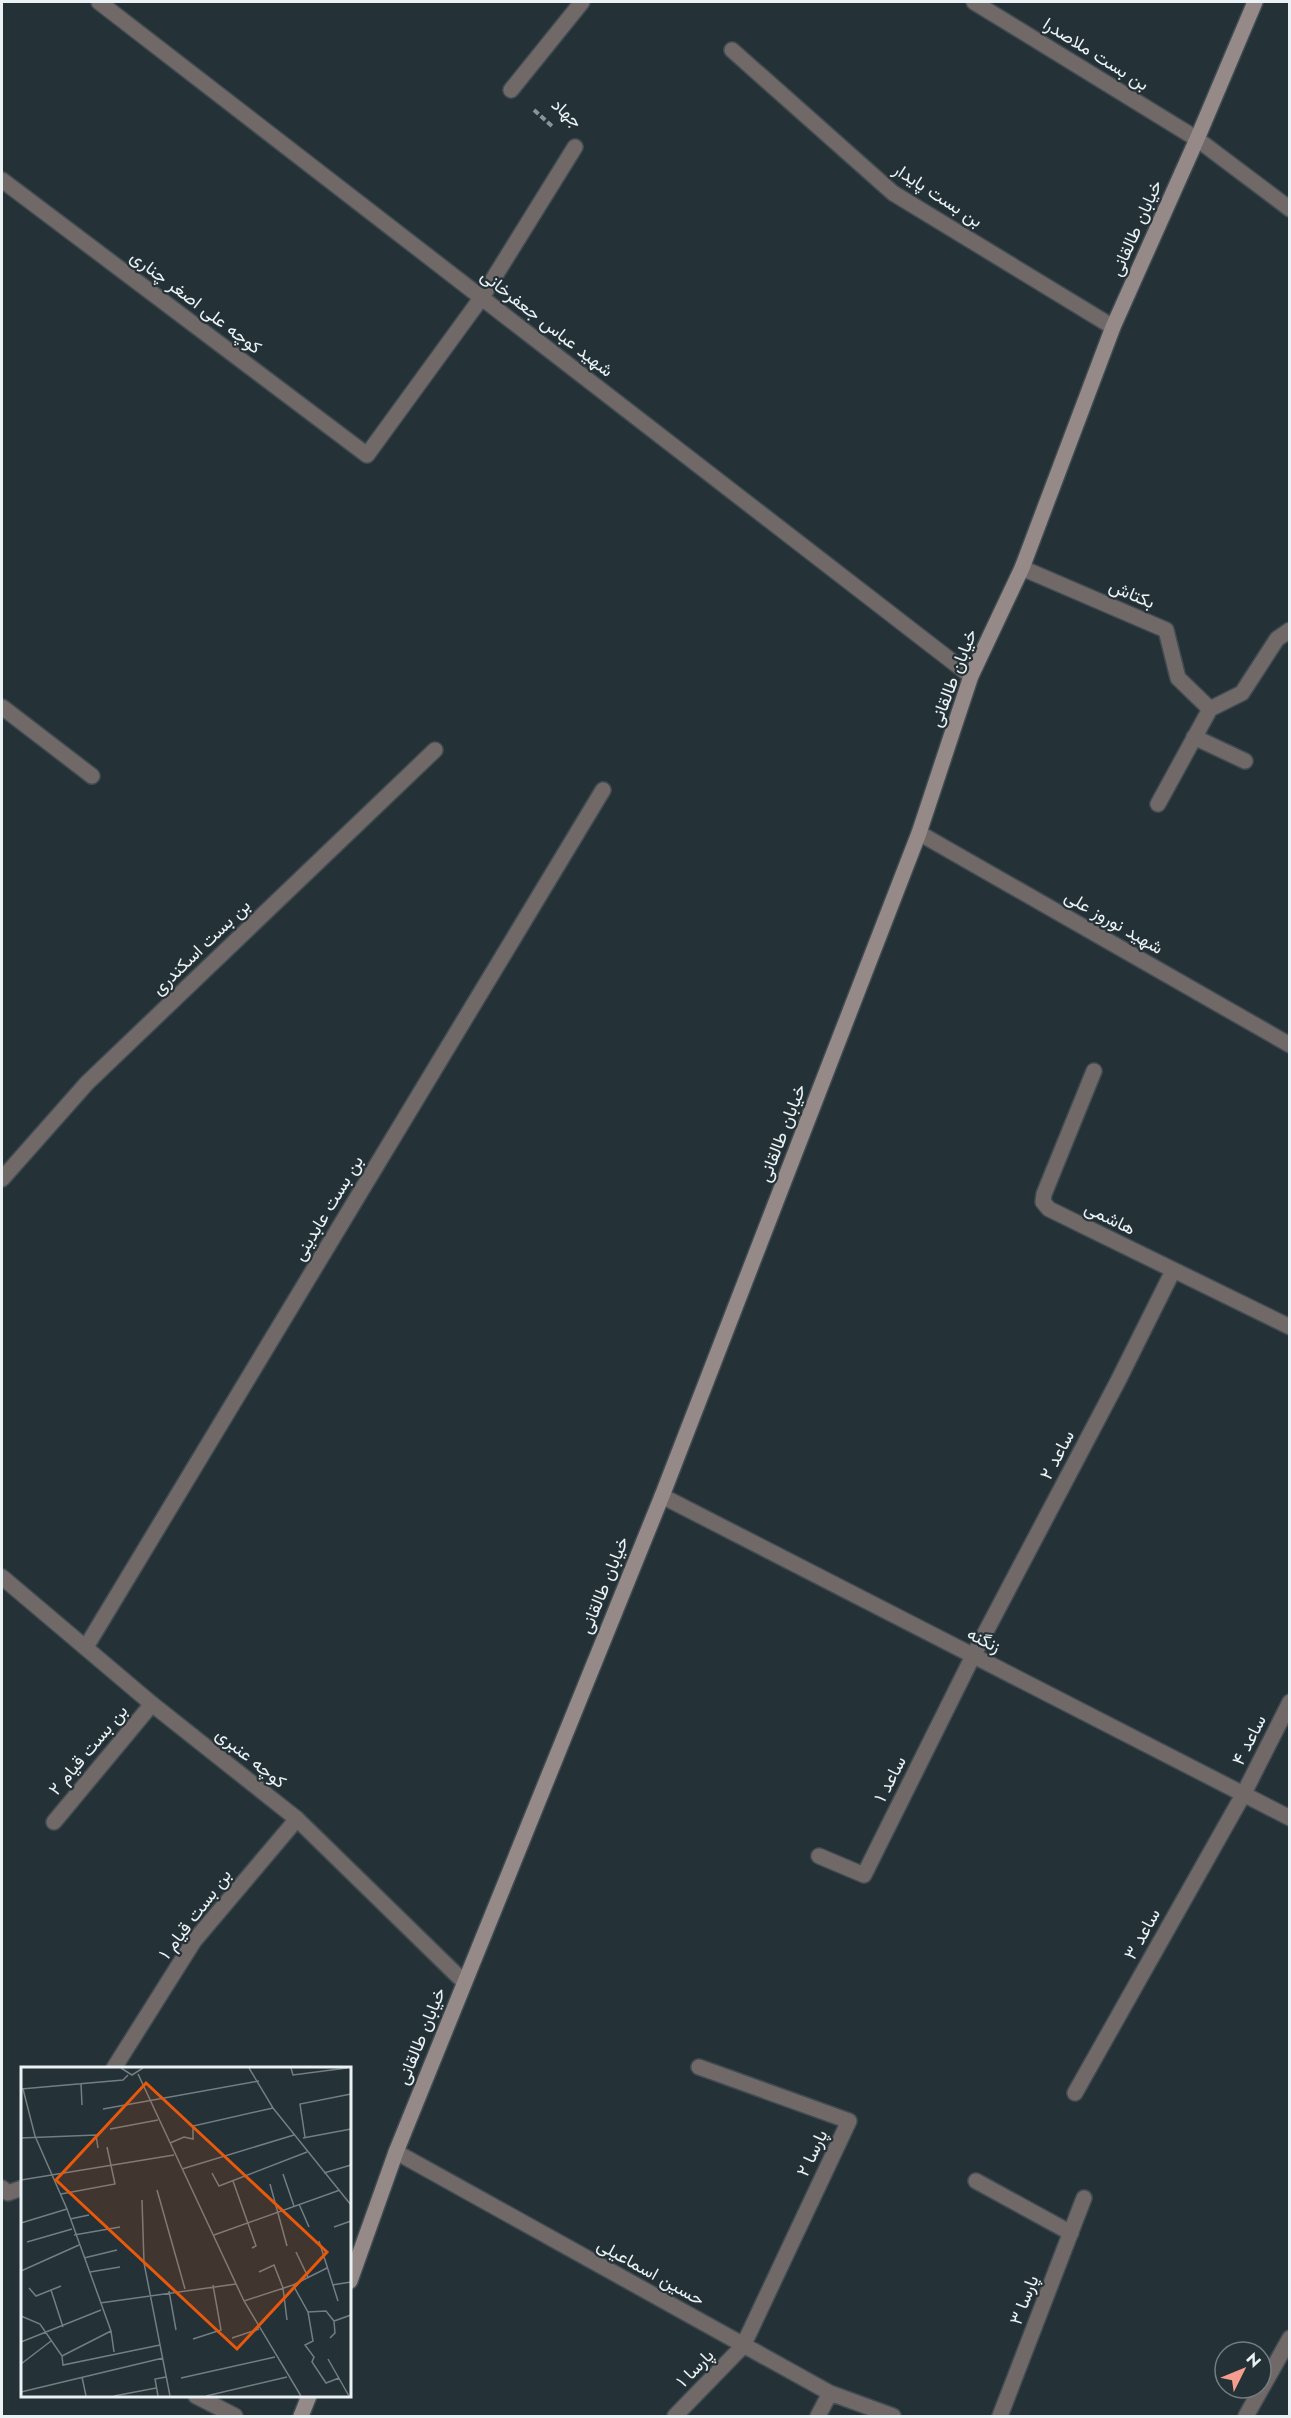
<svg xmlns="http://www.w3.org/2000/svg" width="1291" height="2418" font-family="Jost,Vazirmatn,sans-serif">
	<rect width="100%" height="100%" fill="#243136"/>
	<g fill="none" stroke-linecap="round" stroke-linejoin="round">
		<!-- minor casing -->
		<g stroke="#404c51" stroke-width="18">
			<path id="minor" d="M99,2L971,676
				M974,2L1197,139L1290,209
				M732,50L893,193L1113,327
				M511,90L582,2
				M2,180L367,455L482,297L575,147
				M1022,568L1166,630L1178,678L1210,709L1242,693L1277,639L1290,630
				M2,707L92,776
				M1194,737L1245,761
				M1158,804L1210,709
				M919,833L1290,1045
				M1094,1071L1044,1194L1043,1202L1049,1209L1290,1327
				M2,1179L87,1083L435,750
				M662,1496L1290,1818
				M86,1647L603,790
				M54,1822L152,1704
				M819,1856L864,1875L973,1656L1118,1381L1173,1271
				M114,2068L194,1941L297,1819
				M1075,2093L1243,1795L1290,1702
				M396,2152L830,2393L893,2416
				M976,2181L1071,2233
				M2,2188L8,2193L22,2188
				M196,2396L235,2416
				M675,2416L743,2346L849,2121L699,2067
				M818,2416L830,2393
				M1000,2416L1084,2198
				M1246,2416L1290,2338"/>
		</g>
		<!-- tertiary casing -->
		<g stroke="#404c51" stroke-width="18">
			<path id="tertiary" d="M2,1577L152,1704L297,1819L464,1982"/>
		</g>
		<!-- secondary casing -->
		<g stroke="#404c51" stroke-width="18">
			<path id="secondary" d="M350,2281L396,2152L662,1496L919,833L971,676L1022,568L1113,327L1197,139L1255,2
				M301,2416L309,2396"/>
		</g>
		<!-- path -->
		<path stroke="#899398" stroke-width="4" stroke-dasharray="6 3" stroke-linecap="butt" d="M534,110L553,127"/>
		<!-- minor -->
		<use href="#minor" stroke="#706968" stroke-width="15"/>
		<!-- tertiary -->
		<use href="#tertiary" stroke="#706968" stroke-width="15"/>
		<!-- secondary -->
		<use href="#secondary" stroke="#958a88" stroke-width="15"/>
	</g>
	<g text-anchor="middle" stroke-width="4.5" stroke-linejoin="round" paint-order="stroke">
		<!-- street labels -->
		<g font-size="18" fill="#eaf2f6" stroke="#243136">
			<text transform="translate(1096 54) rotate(32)" y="6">بن بست ملاصدرا</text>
			<text transform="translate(567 113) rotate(42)" y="6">جهاد</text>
			<text transform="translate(938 195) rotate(33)" y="6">بن بست پایدار</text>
			<text transform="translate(1136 228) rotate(-66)" y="6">خیابان طالقانی</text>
			<text transform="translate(196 302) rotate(37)" y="6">کوچه علی اصغر چناری</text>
			<text transform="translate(547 323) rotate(38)" y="6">شهید عباس جعفرخانی</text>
			<text transform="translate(1132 594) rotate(23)" y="6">بکتاش</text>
			<text transform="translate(953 678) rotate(-69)" y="6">خیابان طالقانی</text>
			<text transform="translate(1114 922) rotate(30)" y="6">شهید نوروز علی</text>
			<text transform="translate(201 947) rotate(-44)" y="6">بن بست اسکندری</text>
			<text transform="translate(782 1133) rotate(-69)" y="6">خیابان طالقانی</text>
			<text transform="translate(328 1208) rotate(-59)" y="6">بن بست عابدینی</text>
			<text transform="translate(1110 1218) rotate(26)" y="6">هاشمی</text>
			<text transform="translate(1057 1455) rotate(-62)" y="6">ساعد ۲</text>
			<text transform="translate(604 1585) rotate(-68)" y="6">خیابان طالقانی</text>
			<text transform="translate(984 1640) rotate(27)" y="6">زنگنه</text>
			<text transform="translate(1249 1740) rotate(-63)" y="6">ساعد ۴</text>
			<text transform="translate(88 1750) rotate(-50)" y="6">بن بست قیام ۲</text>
			<text transform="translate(251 1758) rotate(39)" y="6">کوچه عنبری</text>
			<text transform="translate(890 1779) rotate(-63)" y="6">ساعد ۱</text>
			<text transform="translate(195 1914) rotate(-53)" y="6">بن بست قیام ۱</text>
			<text transform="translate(1142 1934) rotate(-61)" y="6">ساعد ۳</text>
			<text transform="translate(421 2036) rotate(-68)" y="6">خیابان طالقانی</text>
			<text transform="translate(812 2153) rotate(-65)" y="6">پارسا ۲</text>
			<text transform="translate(651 2272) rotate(29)" y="6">حسین اسماعیلی</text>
			<text transform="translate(1024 2300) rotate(-69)" y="6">پارسا ۳</text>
			<text transform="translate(695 2368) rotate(-46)" y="6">پارسا ۱</text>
		</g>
	</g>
	<!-- overview -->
	<g transform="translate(21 2067)">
		<rect width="330" height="330" fill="#243136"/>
		<path fill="none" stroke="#737e83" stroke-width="1.5" d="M100,1L111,8L122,1M228,1L252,41L330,138M270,1L272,8L326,1M117,7L223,234L280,329M60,16L61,38M0,22L102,13L107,8M2,22L14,69L46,142L90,264L93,285M82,42L238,14M89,62L137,53M284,70L279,37L330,27M0,71L75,68L77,81M282,71L330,62M149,76L163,70L172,72V59L252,41M161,102L273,68M191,106L198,119L286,85M303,106L330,98M262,107L273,139M0,113L153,88M212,114L235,179L231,181M249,117L266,179M136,123L164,222M40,127L94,117L86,80M121,133L123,196L149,329M278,137L288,160M49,152L68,148M0,156L46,142M313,160L330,154M53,168L99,160M193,168L319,123M298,174L317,234M6,175L51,162M275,185L287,210M63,191L96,183M0,204L58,178M69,205L99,200M238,205L253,198L262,221L266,253M272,218L287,245L305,244L313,254L330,248M311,218L330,215M8,221L15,229L40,219M30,223L42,260M148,224L155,263M223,234L272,218L306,201M79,236L215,217M287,245L292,274L284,278L293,290L291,295L305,316L318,311M0,249L19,257L41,289L42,298L139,278M211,271L238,262M309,271L314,266L313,254M172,272L200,263L192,218M0,275L80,243M41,289L90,264M307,292L328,329M0,297L30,274M61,310L65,329M160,311L254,290M0,325L142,291M93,329L135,321M137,329L134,312L145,310M185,329L266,310"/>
		<path fill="#e8590c" fill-opacity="0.15" stroke="#e8590c" stroke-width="3" d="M125,16L306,185L216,282L35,113Z"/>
		<rect width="330" height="330" fill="none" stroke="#eaf2f6" stroke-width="3"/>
	</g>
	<!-- border -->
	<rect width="1291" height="2418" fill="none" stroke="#eaf2f6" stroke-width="6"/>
	<!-- north arrow -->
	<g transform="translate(1243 2370) rotate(47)"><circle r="28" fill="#243136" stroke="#737e83" stroke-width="1.5"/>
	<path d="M0-4.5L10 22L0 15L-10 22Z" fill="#f59d8f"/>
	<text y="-9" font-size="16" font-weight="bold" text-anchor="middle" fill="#eaf2f6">N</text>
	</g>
</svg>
